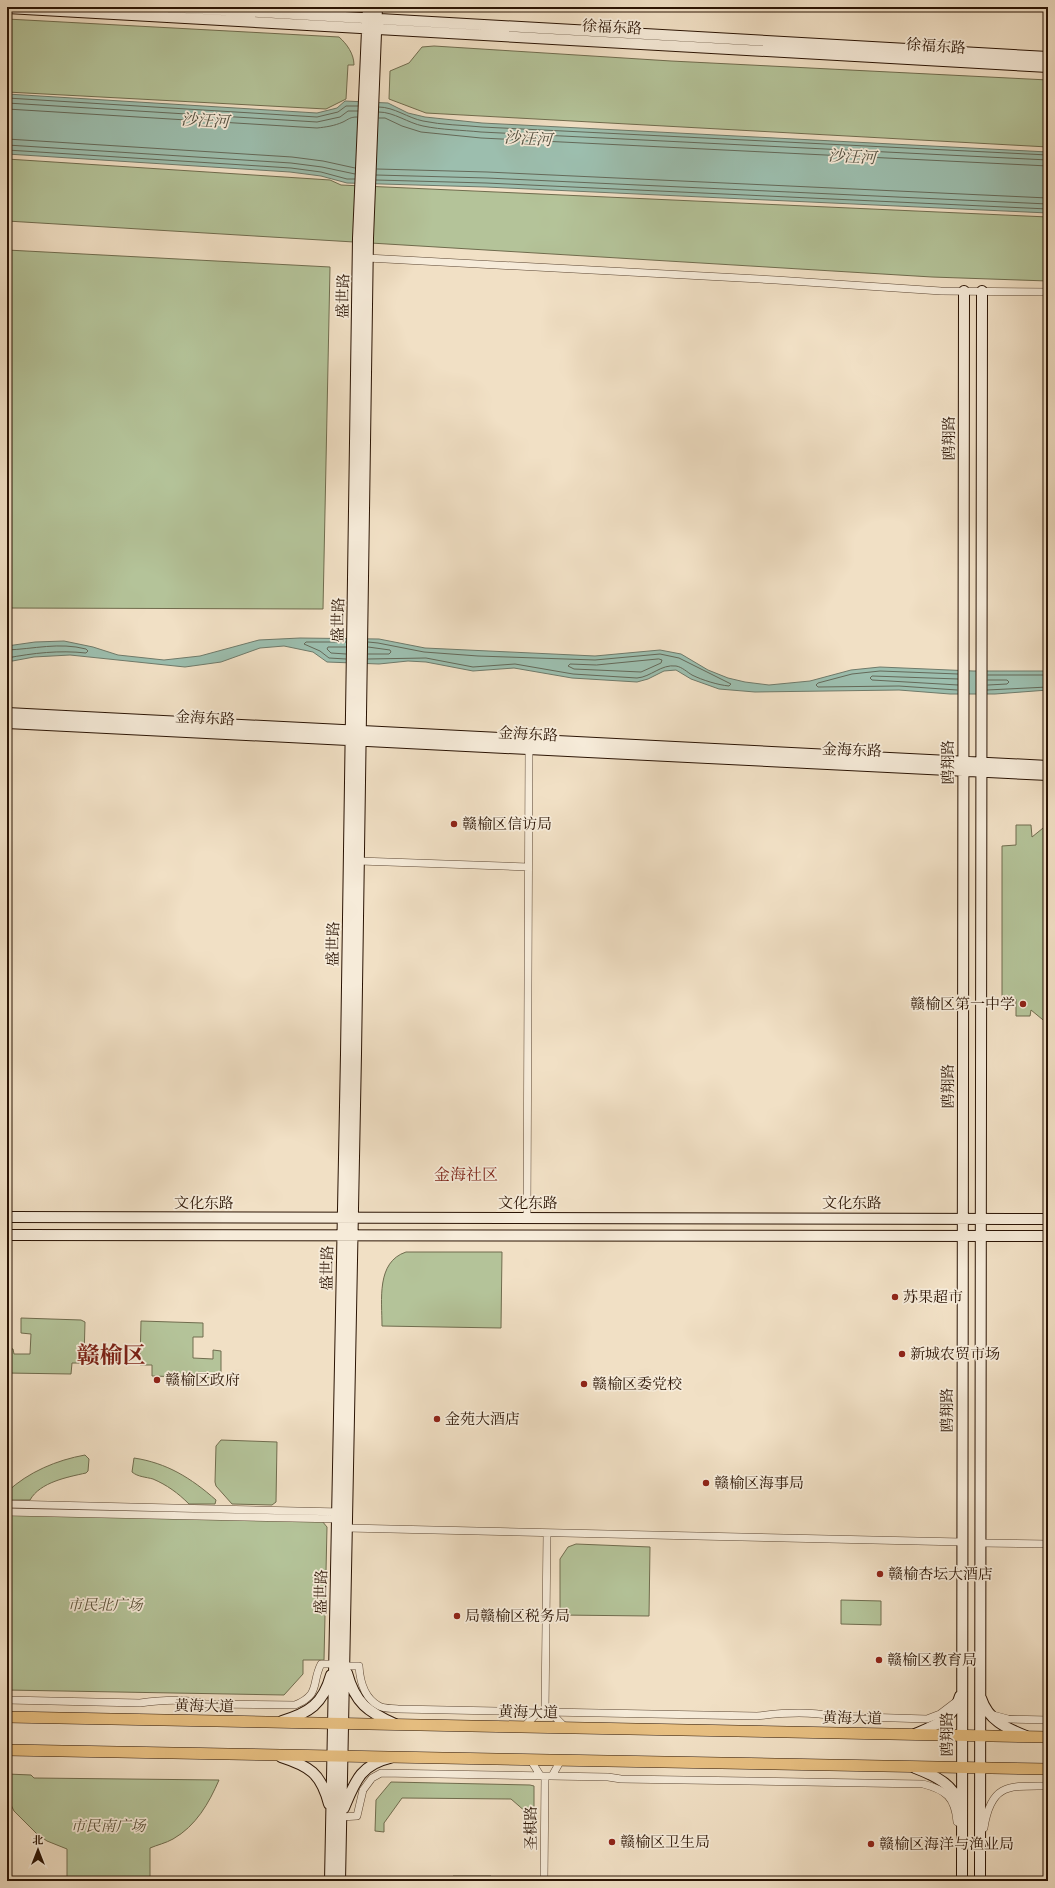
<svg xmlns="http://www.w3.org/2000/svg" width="1055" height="1888" font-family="'IM FELL French Canon','Noto Serif SC',serif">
	<rect width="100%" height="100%" fill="#f1e0c5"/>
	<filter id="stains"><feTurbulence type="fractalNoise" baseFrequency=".005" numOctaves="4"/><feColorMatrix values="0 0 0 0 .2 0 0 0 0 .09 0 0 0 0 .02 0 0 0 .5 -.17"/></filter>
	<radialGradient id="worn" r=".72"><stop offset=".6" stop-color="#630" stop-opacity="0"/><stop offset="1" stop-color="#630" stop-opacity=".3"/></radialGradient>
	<!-- green -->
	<path fill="#b4c399" stroke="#706c4e" d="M7,19L339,37C347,44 354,54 354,65H348L346,99L326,109L7,92Z
		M434,46L671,61L1048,80V147L426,113L389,99L390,71L409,63L422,47Z
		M7,159L330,180L341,185L1048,217V281L932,277L7,221Z
		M7,250L330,267L323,609L7,608Z
		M1048,824V1024L1031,1010L1030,1016H1016V999H1002V846L1016,845V825H1031L1032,837Z
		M406,1252H502L501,1328L382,1326C382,1300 376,1262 406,1252Z
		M21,1318L81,1320L85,1322L84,1360L81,1363H72L71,1374L7,1373V1348L13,1349L14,1354H30L31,1334L21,1333Z
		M141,1321L203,1323V1337H193V1358L213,1359V1350L221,1351V1378L152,1376V1365H140Z
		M221,1440L277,1442L276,1502L272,1505L232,1504L216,1486L215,1482L216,1446Z
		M85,1455L89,1459L88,1471L86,1473C68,1477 40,1482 30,1500H7V1492C28,1472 57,1460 85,1455Z
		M134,1458C167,1463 191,1478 216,1500L215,1504H189C178,1493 167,1485 153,1479C146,1477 138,1477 132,1472Z
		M7,1515L322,1521L327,1527L324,1660H303V1674L284,1695L7,1690Z
		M576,1544L650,1547L649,1616L560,1615V1559L568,1547Z
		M841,1600L881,1601V1625L841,1624Z
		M7,1774L31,1775L34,1778L219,1780C209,1803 196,1826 173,1839C166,1843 157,1845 150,1848V1881H67V1849L47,1841L37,1834L14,1811L7,1797Z
		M391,1782L530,1785L534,1786V1819L511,1799L402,1798L384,1823V1832L375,1831L376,1800Z
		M453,1876H491V1881H453Z"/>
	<!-- water -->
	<path fill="#9cbeae" stroke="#6f7a6a" d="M7,94L317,113L337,108L345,101L388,103L408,113L425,117L482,123L1048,152V213L486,187L347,183L321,176L290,172L7,154Z
		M300,638L379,639L425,648L595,656L660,650L681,654L708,670L728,678L745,682L769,685L810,681L851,670L880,667L973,671H1048V690L995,694H950L899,690L755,692L719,689L691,679L676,670L664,671L648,679L637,682L572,678L514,668L473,671L426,662L408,661L379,664L327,662L313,652L284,646L260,648L221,662L185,667L70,655L34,657L7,662V646L35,642L64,641L93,647L118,655L164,660L200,656L259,640Z"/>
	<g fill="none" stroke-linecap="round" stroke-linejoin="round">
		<!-- shore -->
		<path stroke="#646959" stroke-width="1" d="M7,98L317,117L338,112L346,106H358
			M7,103L317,122L340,117L348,111H358
			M379,107C394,107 408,118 423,121C442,125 462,125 482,127L1048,155
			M7,109L317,128C326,127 334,126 343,122C349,119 350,117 357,117
			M379,112C394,112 408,123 423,126C442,130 462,130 481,132L1048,160
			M379,118H385L402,126L421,132L481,138L1048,166
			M7,139L292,157L323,161L355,168
			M7,145L291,163L322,167L355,174
			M7,150L291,168L321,172L347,179H355
			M377,169L487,172L1048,198
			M376,175L487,178L1048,204
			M376,180L486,183L1048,209
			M7,650C34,649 59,642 86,649L88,651L86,653C59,650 34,653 7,658
			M346,654L331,653L327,649L328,647H346
			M368,654H389L391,652L390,650L368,647
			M346,659L329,658L320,651L304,644L306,642H346
			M368,659L426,658L473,667L515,664L573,674L637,678C651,677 661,664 676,666C682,667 687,672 692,675C702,680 718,685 729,686L731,684L679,658L660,654L595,660L478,656L424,652L378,643L368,642
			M659,659L662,660L661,663L641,672L574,669L568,666L570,664L596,665Z
			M988,675H1048
			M958,685L872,680L870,678L872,676L958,679
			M988,685L1007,684L1009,682L1007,680H988
			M957,690L899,686L818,687L816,685L818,683L852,674L880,671L958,674
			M987,690L1048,687"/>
		<!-- street casing -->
		<g stroke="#5c4734" stroke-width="8">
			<path id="street" d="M367,258L776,280L941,291L1048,292
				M359,861L528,867
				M527,1218L529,749
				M7,1504L341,1512
				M7,1512L341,1519
				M347,1528L962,1542
				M980,1543L1048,1544
				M345,1666H359C360,1682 364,1698 379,1706C384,1709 392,1708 398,1709L757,1716C781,1713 808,1711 831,1716L927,1719L940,1714L957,1701
				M7,1700L140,1703C161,1700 185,1698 206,1704L295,1705C321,1694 311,1684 321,1664H334
				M545,1712L547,1533
				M550,1712L566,1728
				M993,1715L1008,1719L1048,1720
				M524,1727L538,1712
				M530,1759L540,1775
				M552,1776L561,1760
				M341,1817L357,1816L363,1790L372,1778L381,1773L608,1777L621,1779L923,1784C946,1790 955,1797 957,1822L962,1824
				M984,1828C991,1783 1009,1786 1048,1786
				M544,1881L545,1776"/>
		</g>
		<!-- secondary casing -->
		<g stroke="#2b1404" stroke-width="12">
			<path id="secondary" d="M169,7L1048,57
				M7,8L1048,67
				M7,713L1048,766
				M7,723L1048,775
				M7,1217L1048,1219
				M7,1235L1048,1236
				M347,1673C355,1703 368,1712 395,1724
				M981,1698C988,1720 1006,1728 1026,1736
				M282,1721C309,1713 323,1704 331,1675
				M915,1734C934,1726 954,1719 960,1696
				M281,1757C309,1766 321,1773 329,1804
				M915,1768C936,1776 953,1784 961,1806
				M344,1808C355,1782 360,1765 390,1758
				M330,1881L346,1054L358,238L368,7
				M340,1881L356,1054L368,238L377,7
				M962,1881L964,291
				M980,1881L982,291"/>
		</g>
		<!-- primary casing -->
		<g stroke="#2b1404" stroke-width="12">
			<path id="primary" d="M7,1717L1048,1737
				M7,1750L1048,1769"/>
		</g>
		<!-- street -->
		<use href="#street" stroke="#f6ebd9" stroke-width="7"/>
		<!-- secondary -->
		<use href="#secondary" stroke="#f6ebd9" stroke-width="10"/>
		<!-- primary -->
		<use href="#primary" stroke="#e8c082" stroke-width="11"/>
	</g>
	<!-- markers -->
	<g fill="#8f2418" stroke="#f6ebd9" stroke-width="1.5">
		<circle cx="454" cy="824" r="4"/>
		<circle cx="1023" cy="1004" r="4"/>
		<circle cx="895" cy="1297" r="4"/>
		<circle cx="902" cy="1354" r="4"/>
		<circle cx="157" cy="1380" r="4"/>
		<circle cx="584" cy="1384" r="4"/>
		<circle cx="437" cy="1419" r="4"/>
		<circle cx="706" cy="1483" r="4"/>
		<circle cx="880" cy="1574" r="4"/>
		<circle cx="457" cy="1616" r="4"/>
		<circle cx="879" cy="1660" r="4"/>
		<circle cx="612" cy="1842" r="4"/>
		<circle cx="871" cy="1844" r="4"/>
	</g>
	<g text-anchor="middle" stroke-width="3.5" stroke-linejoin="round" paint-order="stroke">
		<!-- street labels -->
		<g font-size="15" fill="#2b1404" stroke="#f6ebd9">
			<text transform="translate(612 27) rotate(3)" y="5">徐福东路</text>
			<text transform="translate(936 46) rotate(4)" y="5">徐福东路</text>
			<text transform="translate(343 296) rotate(-89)" y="5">盛世路</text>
			<text transform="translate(949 438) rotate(-90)" y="5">鸥翔路</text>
			<text transform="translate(338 620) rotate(-89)" y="5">盛世路</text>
			<text transform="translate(205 718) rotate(3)" y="5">金海东路</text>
			<text transform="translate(528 734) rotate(3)" y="5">金海东路</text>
			<text transform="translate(852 750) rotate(2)" y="5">金海东路</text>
			<text transform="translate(948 762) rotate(-90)" y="5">鸥翔路</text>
			<text transform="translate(333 944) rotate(-89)" y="5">盛世路</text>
			<text transform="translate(948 1086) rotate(-90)" y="5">鸥翔路</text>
			<text x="204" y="1208">文化东路</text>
			<text x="528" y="1208">文化东路</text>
			<text x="852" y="1208">文化东路</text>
			<text transform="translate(327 1268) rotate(-89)" y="5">盛世路</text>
			<text transform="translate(947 1410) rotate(-90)" y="5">鸥翔路</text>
			<text transform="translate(321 1592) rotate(-89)" y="5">盛世路</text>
			<text transform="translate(204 1706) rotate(1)" y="5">黄海大道</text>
			<text transform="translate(528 1712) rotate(1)" y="5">黄海大道</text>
			<text transform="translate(852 1718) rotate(1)" y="5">黄海大道</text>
			<text transform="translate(947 1734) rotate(-90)" y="5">鸥翔路</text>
			<text transform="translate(531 1828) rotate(-90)" y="5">圣棋路</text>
		</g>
		<!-- poi labels -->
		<g font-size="15" fill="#2b1404" stroke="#f6ebd9" text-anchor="start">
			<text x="462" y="829">赣榆区信访局</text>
			<text x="1015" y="1009" text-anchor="end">赣榆区第一中学</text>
			<text x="903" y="1302">苏果超市</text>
			<text x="910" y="1359">新城农贸市场</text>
			<text x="165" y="1385">赣榆区政府</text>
			<text x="592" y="1389">赣榆区委党校</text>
			<text x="445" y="1424">金苑大酒店</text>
			<text x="714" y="1488">赣榆区海事局</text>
			<text x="888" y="1579">赣榆杏坛大酒店</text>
			<text x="465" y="1621">局赣榆区税务局</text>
			<text x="887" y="1665">赣榆区教育局</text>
			<text x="620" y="1847">赣榆区卫生局</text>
			<text x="879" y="1849">赣榆区海洋与渔业局</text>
		</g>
		<!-- park labels -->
		<g font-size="15" font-style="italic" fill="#5b5138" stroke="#f6ebd9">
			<text x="105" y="1610">市民北广场</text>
			<text x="108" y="1831">市民南广场</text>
		</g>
		<!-- water labels -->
		<g font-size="16" font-style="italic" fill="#535040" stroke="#f6ebd9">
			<text transform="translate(205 120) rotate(3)" y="6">沙汪河</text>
			<text transform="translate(528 138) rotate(3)" y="6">沙汪河</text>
			<text transform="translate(852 156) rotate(3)" y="6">沙汪河</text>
		</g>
		<!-- neighbourhood labels -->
		<g font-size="16" fill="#7a1f14" stroke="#f6ebd9">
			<text x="466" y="1180">金海社区</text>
		</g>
		<!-- town labels -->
		<g font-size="23" font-weight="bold" fill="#7a1f14" stroke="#f6ebd9">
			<text x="111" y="1363">赣榆区</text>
		</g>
	</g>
	<!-- margin -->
	<rect width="1055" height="1888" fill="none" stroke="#f1e0c5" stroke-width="24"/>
	<rect x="8" y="8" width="1039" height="1872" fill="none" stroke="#2b1404" stroke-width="2"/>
	<rect x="12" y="12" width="1031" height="1864" fill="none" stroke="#2b1404"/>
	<!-- north arrow -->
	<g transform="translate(38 1850)" stroke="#f6ebd9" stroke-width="3" paint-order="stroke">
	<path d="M0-3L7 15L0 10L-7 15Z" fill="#2b1404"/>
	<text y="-6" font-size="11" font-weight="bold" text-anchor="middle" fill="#2b1404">北</text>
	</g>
	<rect width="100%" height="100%" filter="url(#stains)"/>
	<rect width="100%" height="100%" fill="url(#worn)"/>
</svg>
